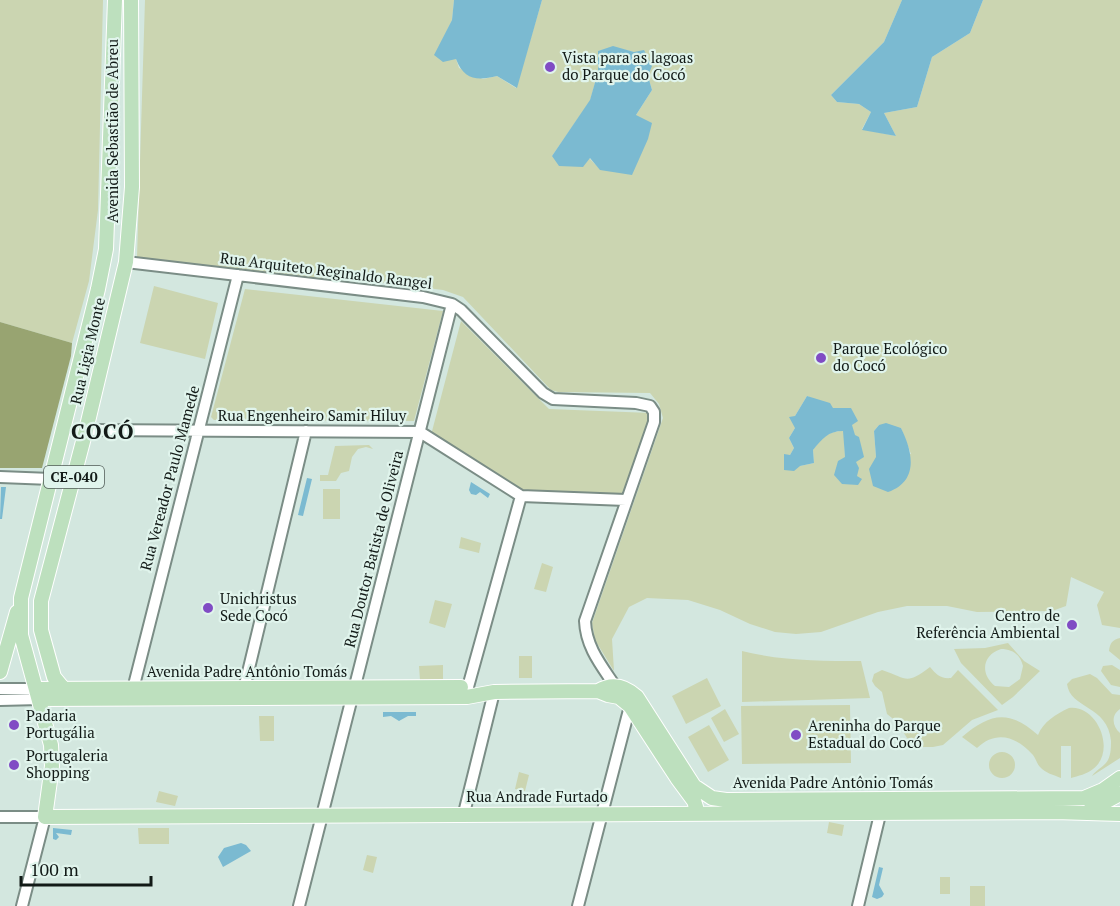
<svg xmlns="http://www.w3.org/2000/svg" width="1120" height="906" font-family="'PT Serif',serif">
	<rect width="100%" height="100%" fill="#d3e7df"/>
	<!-- green -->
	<path fill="#cbd5b1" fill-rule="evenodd" d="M0,0H103L98,210L89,281L72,343L0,322Z
		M145,0H454L452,20L435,55L456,59L459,68L483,79L497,76L516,88L542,0H902L884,42L831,95L837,102L859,104L871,112L862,129L896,136L884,113L917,107L932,57L970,33L983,0H1120V628L1102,625L1097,605L1104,592L1071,577L1066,606L1052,611L977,612L947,606H907L878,612L821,632L796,634L775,632L750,624L720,610L688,600L647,598L629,607L612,639L614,671L595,640L592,623L663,418L659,404L650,393L558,392L551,390L463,297L443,290L369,281L302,277L137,258ZM613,47L634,52L648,76L652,90L601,170L589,158L552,156L590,101L598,72V51ZM807,396C858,419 854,423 857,476L845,457L844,431C827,431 822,438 813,450L814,463L800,466L785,455H790L794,448L789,438L795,428V416ZM879,425L901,428L911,454L876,457L874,431Z
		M154,286L218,303L205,359L140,343Z
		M245,289L443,311L414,421L214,420L211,417Z
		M461,321L549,409L651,413L623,495L522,493L431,435Z
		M369,445L373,449L366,447L358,449L352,457L349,471L341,473L336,481H320V475H328L335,446Z
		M323,489H340V519H323Z
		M461,537L481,543L479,553L459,548Z
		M542,563L553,567L546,592L534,589Z
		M435,600L452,604L445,628L429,623Z
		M1120,638V660L1109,651C1110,643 1112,640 1120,638Z
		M1008,643L1024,661L1040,671L1013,697L1002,705L961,663L954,649L985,648ZM1001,649C1012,649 1020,654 1023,666L1020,679L1009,687L995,686C980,674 982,655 1001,649Z
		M742,651C782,661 820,661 861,661L870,698L742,702Z
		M519,656H532V678H519Z
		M443,665V679L420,680L419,666Z
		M1112,665L1120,670V687L1111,685L1101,671L1103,666Z
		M930,667C936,674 940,679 951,678L958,670L998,710L972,720L943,745L933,747H923L907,738L897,722L887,714L882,692L875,686L872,681L874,674L882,670C908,679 906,685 930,667Z
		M1090,674L1097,678L1112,694L1120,695V709C1111,715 1112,726 1120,733V758L1092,776C1096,770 1105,766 1108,760C1111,754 1111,747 1111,741C1108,705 1070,709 1067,684L1072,679Z
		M707,678L721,706L686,724L672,696Z
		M850,705L851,763L742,764L741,706Z
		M1069,708C1097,704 1117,751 1093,769C1087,774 1078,776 1071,778V746H1061V778C1054,775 1045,773 1040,767C1037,764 1036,759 1033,755C1016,736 996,730 977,748L962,737C990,713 1009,709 1038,735C1043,722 1056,714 1069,708Z
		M725,709L739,734L724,742L711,718Z
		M259,716H274V741H260Z
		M709,725L729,760L708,772L688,737Z
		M989 765a13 13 0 1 1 26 0a13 13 0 1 1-26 0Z
		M519,772L529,775L525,791L515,789Z
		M159,791L178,796L175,806L156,802Z
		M829,822L844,825L842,836L827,833Z
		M138,828H169V844H139Z
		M367,855L377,857L373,873L363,870Z
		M940,877H950V894H940Z
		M970,886H985V906H970Z"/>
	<!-- forest -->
	<path fill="#98a471" d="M0,322L72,343L71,356L42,468H0Z"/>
	<!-- water -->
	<path fill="#7bbad1" d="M454,0H542L517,88L497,76C477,81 464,80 456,59L443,62L434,55L452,20Z
		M902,0H983L970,33L932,57L917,107L884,113L896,136L862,130L871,112L859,104L837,102L831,95L884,42Z
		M613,46L634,52L644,50L652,66L648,76L652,90L636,115L652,123L648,139L632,175L600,170L590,158L583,167L559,166L552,156L590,100L598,72V51Z
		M807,396L830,403L833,408H851L858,421L852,425L855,435L859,437L864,457L856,462L859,468L857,476L862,479L858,485L842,484L834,475L838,461L845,457L843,431C828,431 822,439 813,450L814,463L800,466L794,471L784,470V454L790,455L794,448L789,438L795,428L789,417L795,416Z
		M886,423L901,428C913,452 919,481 888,492L873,486L869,469L876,457L874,431L879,425Z
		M307,478L312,479L303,516L298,515Z
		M471,482L490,494L488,498L480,492L476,495L471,494L469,490Z
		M1,487H6L2,519H0Z
		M383,712H416V716H408L399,721L391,716L383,717Z
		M53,828L72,830L71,835L56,833L59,837L56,840L53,839Z
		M241,843L246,845L251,851L223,867L218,857L224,848Z
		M879,867L883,868L879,885L884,894L882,897L877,899L872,897Z"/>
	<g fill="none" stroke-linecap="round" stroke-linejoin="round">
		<!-- minor casing -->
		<g stroke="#7b8d86" stroke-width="14">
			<path id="minor" d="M126,262L423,297L452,304L461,310L543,393L553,399L636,403L650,406L654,412V422L585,621C586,647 601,665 615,686
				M86,430L420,432L521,496L626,500
				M0,477L51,479
				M468,687L521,496
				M0,689H37
				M133,689L238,275
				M243,693L306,431
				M0,700L40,699
				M464,813L494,692
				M0,817H45L22,906
				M299,906L452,304
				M578,906L630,706
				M858,906L882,806"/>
		</g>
		<!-- major casing -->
		<g stroke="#fff" stroke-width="16">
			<path id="major" d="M115,0L106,249L98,289L21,598V635L51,745L52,766L45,817L1055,812L1120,814
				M0,672L17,612
				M63,688L54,677L41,630V601L86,430L126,262L132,187L131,0
				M37,689L461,687
				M598,691C612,683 625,686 637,697L694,786L712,798L726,800L1084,798L1103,790L1120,778
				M40,699L467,697L494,692L598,691L608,695L619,697L630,706L677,778L694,801L696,807L694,814
				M1090,810L1120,794"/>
		</g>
		<!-- minor -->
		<use href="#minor" stroke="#fff" stroke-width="10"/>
		<!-- major -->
		<use href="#major" stroke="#bde0be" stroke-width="14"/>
	</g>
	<!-- markers -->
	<g fill="#804cc4" stroke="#e0f4ec" stroke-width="2">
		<circle cx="550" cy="67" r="6"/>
		<circle cx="821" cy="358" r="6"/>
		<circle cx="208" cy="608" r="6"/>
		<circle cx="1072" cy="625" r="6"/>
		<circle cx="14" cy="725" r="6"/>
		<circle cx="796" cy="735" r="6"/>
		<circle cx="14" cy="765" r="6"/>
	</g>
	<g text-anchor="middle" stroke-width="4.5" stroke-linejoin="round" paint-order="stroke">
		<!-- shield labels -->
		<rect fill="#e0f4ec" stroke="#505b57" stroke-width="1.5" x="44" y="466" width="60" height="22" rx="4.5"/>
		<g font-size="14" font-weight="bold" fill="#121a17">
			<text x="74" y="482">CE-040</text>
		</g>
		<!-- poi labels -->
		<g font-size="15" fill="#121a17" stroke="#e0f4ec" text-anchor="start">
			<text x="562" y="63">Vista para as lagoas<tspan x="562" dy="17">do Parque do Cocó</tspan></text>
			<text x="833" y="354">Parque Ecológico<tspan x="833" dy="17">do Cocó</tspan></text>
			<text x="220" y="604">Unichristus<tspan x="220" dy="17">Sede Cocó</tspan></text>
			<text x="1060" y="621" text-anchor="end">Centro de<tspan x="1060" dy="17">Referência Ambiental</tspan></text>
			<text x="26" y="721">Padaria<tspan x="26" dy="17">Portugália</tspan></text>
			<text x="808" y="731">Areninha do Parque<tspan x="808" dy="17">Estadual do Cocó</tspan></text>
			<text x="26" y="761">Portugaleria<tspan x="26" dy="17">Shopping</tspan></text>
		</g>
		<!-- street labels -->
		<g font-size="15" fill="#121a17" stroke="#e0f4ec">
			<text transform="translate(113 131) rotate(-90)" y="5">Avenida Sebastião de Abreu</text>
			<text transform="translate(326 271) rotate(7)" y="5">Rua Arquiteto Reginaldo Rangel</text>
			<text transform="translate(88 351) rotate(-77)" y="5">Rua Ligia Monte</text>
			<text x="312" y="421">Rua Engenheiro Samir Hiluy</text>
			<text transform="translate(170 478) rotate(-75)" y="5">Rua Vereador Paulo Mamede</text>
			<text transform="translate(374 549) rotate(-76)" y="5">Rua Doutor Batista de Oliveira</text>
			<text x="247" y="677">Avenida Padre Antônio Tomás</text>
			<text x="833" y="788">Avenida Padre Antônio Tomás</text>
			<text x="537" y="802">Rua Andrade Furtado</text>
		</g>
		<!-- district labels -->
		<g font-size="21" font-weight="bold" letter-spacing="1.5" fill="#121a17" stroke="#e0f4ec">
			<text x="103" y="439">COCÓ</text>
		</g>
	</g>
	<!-- scale -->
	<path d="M21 876v9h130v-9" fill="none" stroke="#121a17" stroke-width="3"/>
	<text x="30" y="876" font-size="18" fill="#121a17" stroke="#e0f4ec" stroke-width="4.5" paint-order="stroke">100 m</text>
</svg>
